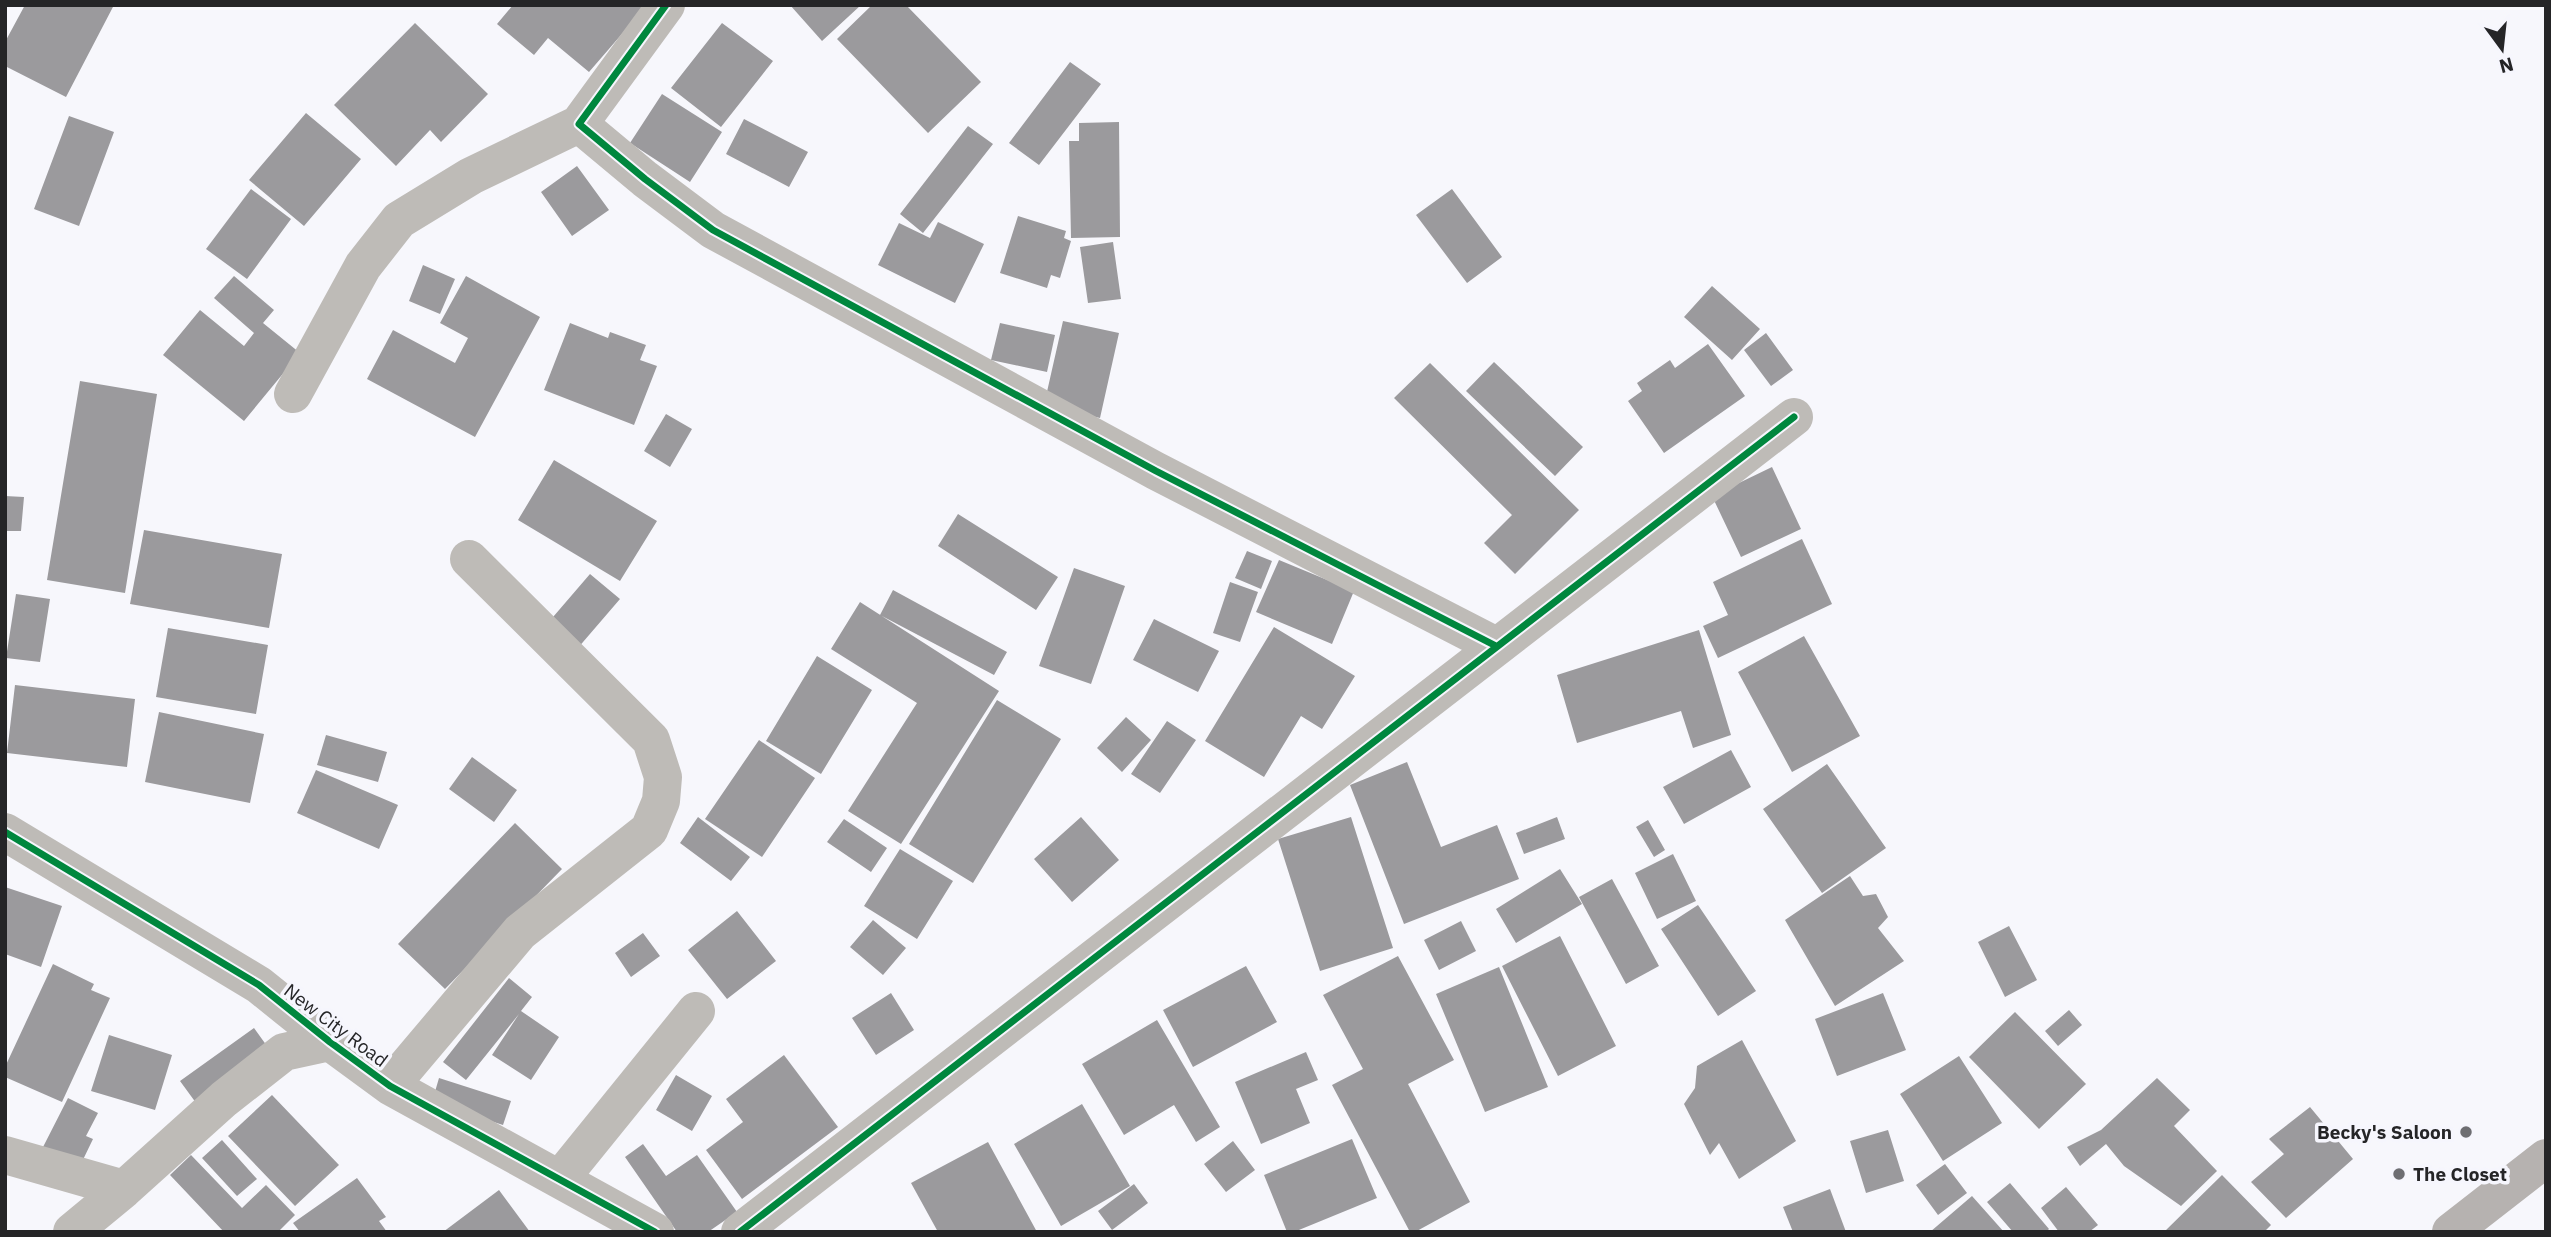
<svg xmlns="http://www.w3.org/2000/svg" width="2551" height="1237" font-family="'IBM Plex Sans',sans-serif">
	<rect width="100%" height="100%" fill="#f7f7fc"/>
	<!-- building -->
	<path fill="#9b9a9d" d="M25,5H114L66,97L5,66V42Z
		M513,5H647L589,72L548,38L534,55L497,24Z
		M790,5H861L822,41Z
		M872,5H906L981,82L928,133L837,39Z
		M415,23L488,94L441,142L430,130L396,166L334,105Z
		M722,23L773,61L721,127L671,88Z
		M1070,62L1101,84L1039,165L1009,143Z
		M662,94L722,132L690,182L630,143Z
		M306,113L361,159L304,226L249,180Z
		M69,116L114,132L79,226L34,209Z
		M744,119L808,152L789,187L726,154Z
		M1119,122L1120,237L1071,238L1069,141H1079V123Z
		M968,126L993,144L923,233L900,214Z
		M577,166L609,210L572,236L541,192Z
		M251,189L291,219L247,279L206,249Z
		M1452,189L1502,257L1467,283L1416,215Z
		M1018,216L1066,231L1064,238L1071,241L1060,278L1051,275L1047,288L1000,273Z
		M938,222L984,244L955,303L878,265L899,223L930,238Z
		M1113,242L1121,299L1088,303L1080,247Z
		M423,265L455,279L440,314L409,301Z
		M234,276L274,310L263,323L300,353L244,421L163,355L200,310L244,346L254,333L214,298Z
		M466,276L540,317L475,437L367,379L393,330L455,363L468,338L440,323Z
		M1712,286L1760,329L1732,360L1684,317Z
		M1063,321L1119,333L1100,418L1044,405Z
		M570,323L608,338L610,332L646,345L640,360L657,366L634,425L544,390Z
		M1000,323L1055,335L1047,372L991,360Z
		M1766,333L1793,370L1771,386L1744,350Z
		M1708,344L1745,396L1664,453L1628,401L1642,391L1637,383L1670,360L1675,368Z
		M1494,362L1583,447L1555,476L1466,391Z
		M1430,363L1579,510L1515,574L1484,543L1512,515L1394,398Z
		M80,381L157,394L125,593L47,580Z
		M666,414L692,429L670,467L644,451Z
		M554,460L657,521L620,581L518,520Z
		M1772,467L1801,529L1741,557L1712,496Z
		M5,496L24,497L21,531H5Z
		M958,514L1058,577L1036,610L938,546Z
		M144,530L282,554L269,628L130,604Z
		M1802,539L1832,604L1718,658L1703,626L1728,615L1713,582Z
		M1247,551L1272,561L1261,589L1235,578Z
		M1279,560L1354,591L1332,644L1256,612Z
		M1074,568L1125,586L1091,684L1039,666Z
		M590,574L620,599L577,649L547,624Z
		M1230,582L1258,592L1240,642L1213,633Z
		M893,590L1007,652L994,675L880,615Z
		M16,594L50,599L40,662L6,658Z
		M860,602L999,691L901,844L848,811L917,703L831,649Z
		M1154,619L1219,651L1198,692L1133,660Z
		M1274,627L1355,676L1322,729L1301,716L1264,777L1205,741Z
		M168,628L268,645L256,714L156,697Z
		M1699,630L1731,735L1693,748L1681,711L1577,743L1557,675Z
		M1804,636L1860,736L1792,772L1738,672Z
		M817,656L872,690L821,774L766,741Z
		M15,685L135,699L127,767L7,753Z
		M997,700L1061,739L973,883L909,844Z
		M159,712L264,734L250,803L145,782Z
		M1126,717L1151,740L1122,772L1097,748Z
		M1167,721L1196,740L1160,793L1131,774Z
		M326,735L387,752L378,782L317,765Z
		M759,740L815,778L762,857L705,819Z
		M1731,750L1751,787L1684,824L1663,787Z
		M472,757L517,790L494,822L449,789Z
		M1407,762L1441,847L1497,825L1519,879L1404,924L1350,785Z
		M1827,764L1886,848L1822,893L1763,809Z
		M316,770L398,805L379,849L297,813Z
		M698,817L750,857L731,881L680,843Z
		M1081,817L1119,860L1072,902L1034,859Z
		M1351,817L1393,948L1320,971L1278,839Z
		M1557,817L1565,839L1524,854L1516,833Z
		M844,819L887,848L871,872L827,842Z
		M1648,820L1665,850L1654,857L1636,827Z
		M515,823L562,869L445,989L398,944Z
		M900,849L953,881L917,939L864,906Z
		M1673,854L1696,901L1657,919L1635,873Z
		M1560,869L1582,904L1516,943L1496,909Z
		M1850,876L1863,896L1876,894L1888,917L1878,928L1904,961L1835,1006L1785,920Z
		M1612,879L1659,966L1626,984L1579,897Z
		M5,887L62,906L41,967L5,954Z
		M1698,905L1756,991L1718,1016L1661,929Z
		M737,911L776,961L727,999L688,950Z
		M873,920L906,948L883,975L850,947Z
		M1461,921L1476,951L1439,970L1424,940Z
		M2009,926L2037,980L2005,997L1978,942Z
		M643,933L660,956L631,977L615,953Z
		M1560,936L1616,1046L1558,1076L1502,966Z
		M1398,956L1454,1060L1408,1084L1470,1202L1415,1232H1410L1332,1085L1363,1069L1323,995Z
		M53,964L94,984L91,990L110,998L62,1102L5,1077V1067Z
		M1246,966L1277,1022L1193,1067L1163,1010Z
		M1499,967L1548,1087L1485,1112L1436,994Z
		M509,978L532,997L521,1011L559,1037L531,1080L492,1055L519,1014L466,1080L443,1062Z
		M891,993L914,1030L876,1055L852,1018Z
		M1883,993L1906,1050L1837,1076L1815,1019Z
		M2069,1010L2082,1025L2058,1046L2045,1031Z
		M2015,1012L2086,1084L2039,1129L1969,1057Z
		M1157,1020L1220,1127L1196,1142L1174,1105L1124,1135L1082,1064Z
		M254,1028L272,1053L199,1107L180,1081Z
		M109,1035L172,1055L155,1110L91,1091Z
		M1742,1040L1796,1141L1739,1179L1719,1143L1710,1155L1684,1104L1695,1088L1697,1066Z
		M1306,1052L1318,1080L1296,1089L1310,1123L1261,1144L1235,1082Z
		M784,1055L838,1127L742,1199L706,1150L743,1122L726,1099Z
		M1959,1056L2002,1123L1943,1161L1900,1094Z
		M676,1075L712,1096L692,1131L656,1110Z
		M439,1078L511,1101L503,1125L432,1102Z
		M2157,1078L2190,1110L2174,1126L2217,1171L2181,1206L2124,1166L2106,1144L2080,1166L2067,1147L2101,1130Z
		M272,1095L339,1165L295,1206L228,1136Z
		M68,1098L98,1113L86,1136L93,1139L79,1168L42,1149Z
		M1082,1104L1130,1186L1061,1226L1014,1144Z
		M2310,1107L2353,1159L2286,1218L2251,1182L2284,1154L2269,1139Z
		M1888,1130L1904,1181L1866,1193L1850,1141Z
		M1352,1139L1377,1198L1294,1232H1287L1264,1175Z
		M222,1140L257,1179L237,1196L202,1158Z
		M1233,1141L1255,1170L1226,1192L1204,1164Z
		M988,1142L1037,1232H938L911,1183Z
		M643,1144L666,1176L697,1155L737,1212L708,1232H677L625,1157Z
		M191,1155L242,1208L266,1185L295,1215L278,1232H224L170,1175Z
		M1945,1164L1967,1193L1938,1215L1916,1185Z
		M2222,1175L2271,1225L2264,1232H2164Z
		M357,1178L386,1217L379,1221L387,1232H300L293,1223Z
		M2010,1183L2049,1229L2046,1232H2013L1987,1202Z
		M1134,1184L1148,1203L1112,1230L1098,1211Z
		M2066,1187L2098,1225L2089,1232H2059L2041,1208Z
		M1830,1189L1846,1232H1793L1783,1207Z
		M499,1190L530,1232H443Z
		M1972,1196L2004,1232H1930Z"/>
	<g fill="none" stroke-linecap="round" stroke-linejoin="round">
		<!-- minor -->
		<path stroke="#bebbb7" stroke-width="38" d="M666,5L579,124L645,179L713,230L1156,471L1496,646
			M293,394L363,266L399,220L471,176L579,124
			M5,832L259,985L330,1042L390,1086L655,1232
			M390,1086L520,932L649,830L661,801L663,777L651,740L469,559
			M5,1155L124,1189
			M560,1179L696,1011
			M72,1232L124,1189L224,1099L284,1052L330,1042
			M740,1232L1794,417"/>
		<!-- major -->
		<path stroke="#b6b2b0" stroke-width="38" d="M2451,1232L2546,1158"/>
		<!-- cycleway casing -->
		<g stroke="#f6f6fd" stroke-width="11">
			<path id="cycleway" d="M666,5L579,124L645,179L713,230L1156,471L1496,646
				M5,832L259,985L330,1042L390,1086L655,1232
				M740,1232L1794,417"/>
		</g>
		<!-- cycleway -->
		<use href="#cycleway" stroke="#00873e" stroke-width="7"/>
	</g>
	<!-- markers -->
	<g fill="#6e6e72" stroke="#f6f6fd" stroke-width="2.5">
		<circle cx="2466" cy="1132" r="7"/>
		<circle cx="2399" cy="1174" r="7"/>
	</g>
	<g text-anchor="middle" stroke-width="7" stroke-linejoin="round" paint-order="stroke">
		<!-- street labels -->
		<g font-size="19" fill="#252527" stroke="#f6f6fd">
			<text transform="translate(336 1025) rotate(37)" y="7">New City Road</text>
		</g>
		<!-- poi labels -->
		<g font-size="19" font-weight="bold" fill="#252527" stroke="#f6f6fd" text-anchor="end">
			<text x="2452" y="1139">Becky's Saloon</text>
			<text x="2413" y="1181" text-anchor="start">The Closet</text>
		</g>
	</g>
	<!-- border -->
	<rect width="2551" height="1237" fill="none" stroke="#252527" stroke-width="14"/>
	<!-- north arrow -->
	<g transform="translate(2502 49) rotate(165)" stroke="#f6f6fd" stroke-width="5" paint-order="stroke">
	<path d="M0-5L12 26L0 18L-12 26Z" fill="#252527"/>
	<text y="-10" font-size="19" font-weight="bold" text-anchor="middle" fill="#252527">N</text>
	</g>
</svg>
